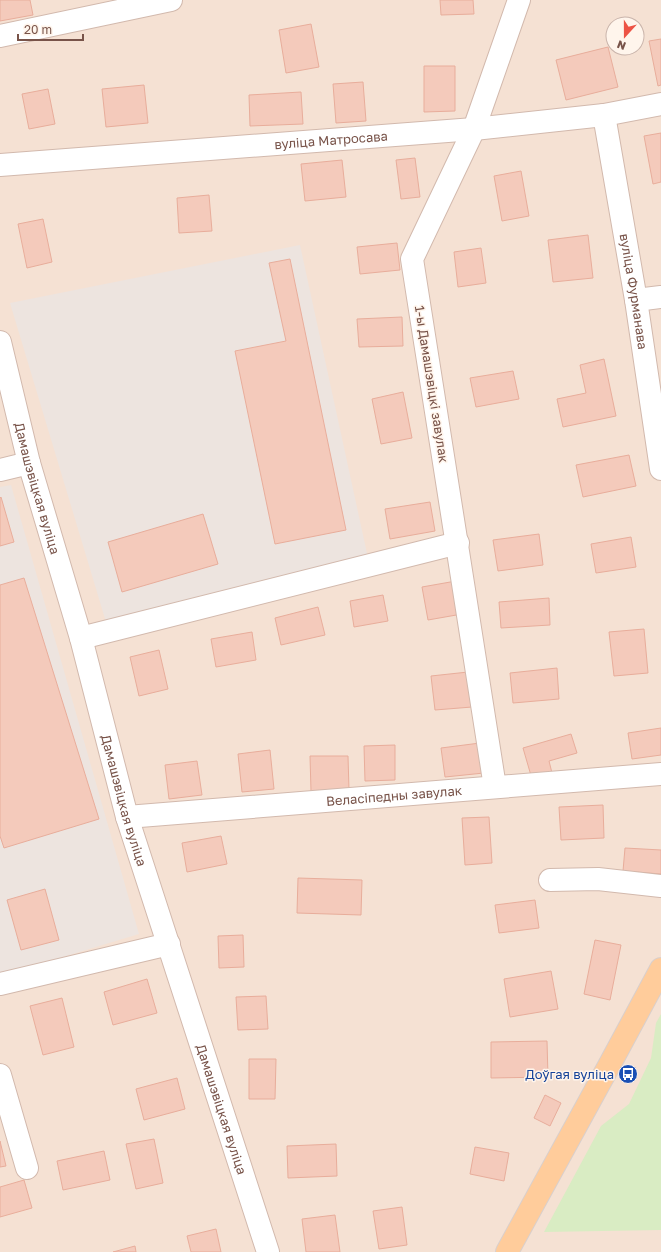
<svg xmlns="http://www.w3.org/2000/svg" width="661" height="1252" font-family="'Golos Text',sans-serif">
	<rect width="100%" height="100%" fill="#fdf1e5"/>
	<!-- residential -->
	<path fill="#f5e1d3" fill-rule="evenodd" d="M0,0H661V1252H0ZM613,24H637V48H613Z"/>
	<!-- industrial -->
	<path fill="#ede4df" d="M300,245L368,558L106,622L10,303Z
		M11,485L139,934L0,976V487Z"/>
	<!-- green -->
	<path fill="#d9ecc3" d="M661,1014V1230L544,1232L601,1126L629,1104L651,1058L656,1023Z"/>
	<!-- building -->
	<path fill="#f4cabb" stroke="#e8ad9b" d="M0,0H30L33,15L0,21Z
		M440,0H473L474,14L441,15Z
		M311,24L319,67L286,73L279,30Z
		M661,39V85L658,86L649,41Z
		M608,47L618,87L566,100L556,60Z
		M424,66H455V111L424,112Z
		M363,82L366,121L336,123L333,84Z
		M144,85L148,123L106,127L102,89Z
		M48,89L55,124L29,129L22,94Z
		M301,92L303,124L250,126L249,95Z
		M661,133V182L653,184L644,136Z
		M415,158L420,197L401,199L396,160Z
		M342,160L346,197L305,201L301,164Z
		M521,171L529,216L502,221L494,176Z
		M209,195L212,231L179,233L177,198Z
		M43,219L52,262L27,268L18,224Z
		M588,235L593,278L553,282L548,240Z
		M397,243L400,270L360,274L357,247Z
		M481,248L486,283L458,287L454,252Z
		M290,259L346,530L275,544L235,351L286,341L269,263Z
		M402,317L403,346L359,347L357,319Z
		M604,359L616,416L563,427L557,399L586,393L580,365Z
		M513,371L519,399L476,407L470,378Z
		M403,392L412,438L381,444L372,399Z
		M629,455L636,486L583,497L576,465Z
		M1,497L14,542L0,546V498Z
		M430,502L435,531L390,539L385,509Z
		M203,514L218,564L122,592L108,542Z
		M539,534L543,565L498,571L493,540Z
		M631,537L636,567L596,573L591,544Z
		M24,578L99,819L4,848L0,836V585Z
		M456,581L462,614L428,620L422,587Z
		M383,595L388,621L354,627L350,601Z
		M549,598L550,625L501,628L499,602Z
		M318,607L325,635L281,645L275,618Z
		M644,629L648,673L614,676L609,632Z
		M252,632L256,660L216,667L211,639Z
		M159,650L168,689L139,696L130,657Z
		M557,668L559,699L513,703L510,673Z
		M468,672L472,707L435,710L431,676Z
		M661,728V755L632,759L628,733Z
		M571,734L577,753L549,761L552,773L532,779L523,748Z
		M480,743L484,773L445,777L441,748Z
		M395,745V780L365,781L364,746Z
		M270,750L274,789L242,792L238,754Z
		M310,756H348L349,790L311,791Z
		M197,761L202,795L169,799L165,765Z
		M603,805L604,838L561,840L559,807Z
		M489,817L492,863L465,865L462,818Z
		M221,836L227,864L187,872L182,843Z
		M625,848L661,850V874L623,871Z
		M298,878L362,880L361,915L297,913Z
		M45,889L59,940L21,950L7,900Z
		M535,900L539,928L499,933L495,905Z
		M243,935L244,967L219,968L218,936Z
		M595,940L621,945L610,1000L584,994Z
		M551,971L558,1009L510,1017L504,979Z
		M147,979L157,1013L113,1025L104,992Z
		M266,996L268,1029L238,1030L236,997Z
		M62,998L74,1047L43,1055L30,1006Z
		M547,1041L548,1077L491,1078V1042Z
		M249,1059H276L275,1099H249Z
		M177,1078L185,1109L144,1120L136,1089Z
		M545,1095L561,1103L550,1126L534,1118Z
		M154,1139L163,1183L136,1189L126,1144Z
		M0,1141L6,1166L0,1167Z
		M336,1144L337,1176L288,1178L287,1146Z
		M475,1147L509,1153L504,1181L470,1174Z
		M104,1151L110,1180L63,1190L57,1161Z
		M24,1180L32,1208L0,1217V1187Z
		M402,1207L407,1245L379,1249L373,1211Z
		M335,1215L340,1252H306L302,1219Z
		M216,1229L221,1252H191L187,1236Z
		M135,1246L136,1252H113Z"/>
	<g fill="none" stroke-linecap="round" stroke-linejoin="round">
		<!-- minor casing -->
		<g stroke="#d2b9ad" stroke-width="24">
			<g id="minor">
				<path d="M0,36L171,0"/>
				<path id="s1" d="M604,115L636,300L661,469"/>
				<path id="s2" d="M0,165L474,129L604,115L661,104"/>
				<path d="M636,300L661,297"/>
				<path id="s3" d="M0,342L29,463L81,638L127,817L268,1252"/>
				<path d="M0,470L29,463"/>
				<path d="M81,638L458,543"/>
				<path d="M495,787L412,259L474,129L519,0"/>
				<path id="s4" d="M127,817L661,774"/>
				<path d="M550,880L598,879L661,886"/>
				<path d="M0,984L169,944"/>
				<path d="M0,1075L27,1168"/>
			</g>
		</g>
		<!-- major casing -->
		<g stroke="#d9cfcc" stroke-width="24">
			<path id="major" d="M507,1252L611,1062L661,969"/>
		</g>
		<!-- minor -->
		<use href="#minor" stroke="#fff" stroke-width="22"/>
		<!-- major -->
		<use href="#major" stroke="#ffcc9b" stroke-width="22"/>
	</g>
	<!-- icons -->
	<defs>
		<g id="bus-disc" transform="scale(1)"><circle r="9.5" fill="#1a4fb4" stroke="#fff5ec"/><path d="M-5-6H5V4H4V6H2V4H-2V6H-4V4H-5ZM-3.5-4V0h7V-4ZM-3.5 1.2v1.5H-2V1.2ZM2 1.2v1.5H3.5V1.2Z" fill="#fff"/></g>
	</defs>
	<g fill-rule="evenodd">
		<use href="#bus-disc" x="628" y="1074"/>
	</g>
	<g text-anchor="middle" stroke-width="3" stroke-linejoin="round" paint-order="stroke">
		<!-- street labels -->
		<g font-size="13" fill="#785349" stroke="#fff5ec">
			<text dy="5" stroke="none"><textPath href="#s2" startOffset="332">вуліца Матросава</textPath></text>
			<text dy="5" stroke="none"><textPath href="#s1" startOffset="179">вуліца Фурманава</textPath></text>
			<text transform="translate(432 384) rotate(81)" y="5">1-ы Дамашэвіцкі завулак</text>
			<text dy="5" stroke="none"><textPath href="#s3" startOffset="151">Дамашэвіцкая вуліца</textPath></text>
			<text dy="5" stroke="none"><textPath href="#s4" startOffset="268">Веласіпедны завулак</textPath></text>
			<text dy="5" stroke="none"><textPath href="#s3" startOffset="475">Дамашэвіцкая вуліца</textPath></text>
			<text dy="5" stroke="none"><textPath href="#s3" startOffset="799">Дамашэвіцкая вуліца</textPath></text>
		</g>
		<!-- transit labels -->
		<g font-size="13" fill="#164399" stroke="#fff5ec" text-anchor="end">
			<text x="614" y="1079">Доўгая вуліца</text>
		</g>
	</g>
	<!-- north arrow -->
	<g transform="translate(625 36) rotate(201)"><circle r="19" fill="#fff5ec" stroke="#c9b4ab"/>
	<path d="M0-3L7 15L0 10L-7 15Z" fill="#ed5345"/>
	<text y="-6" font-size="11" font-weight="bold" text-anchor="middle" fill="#785349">N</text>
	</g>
	<!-- scale -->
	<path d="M18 34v6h65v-6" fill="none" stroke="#785349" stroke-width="2"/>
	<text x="24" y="34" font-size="12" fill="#785349" stroke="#fff5ec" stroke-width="3" paint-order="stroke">20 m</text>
</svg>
